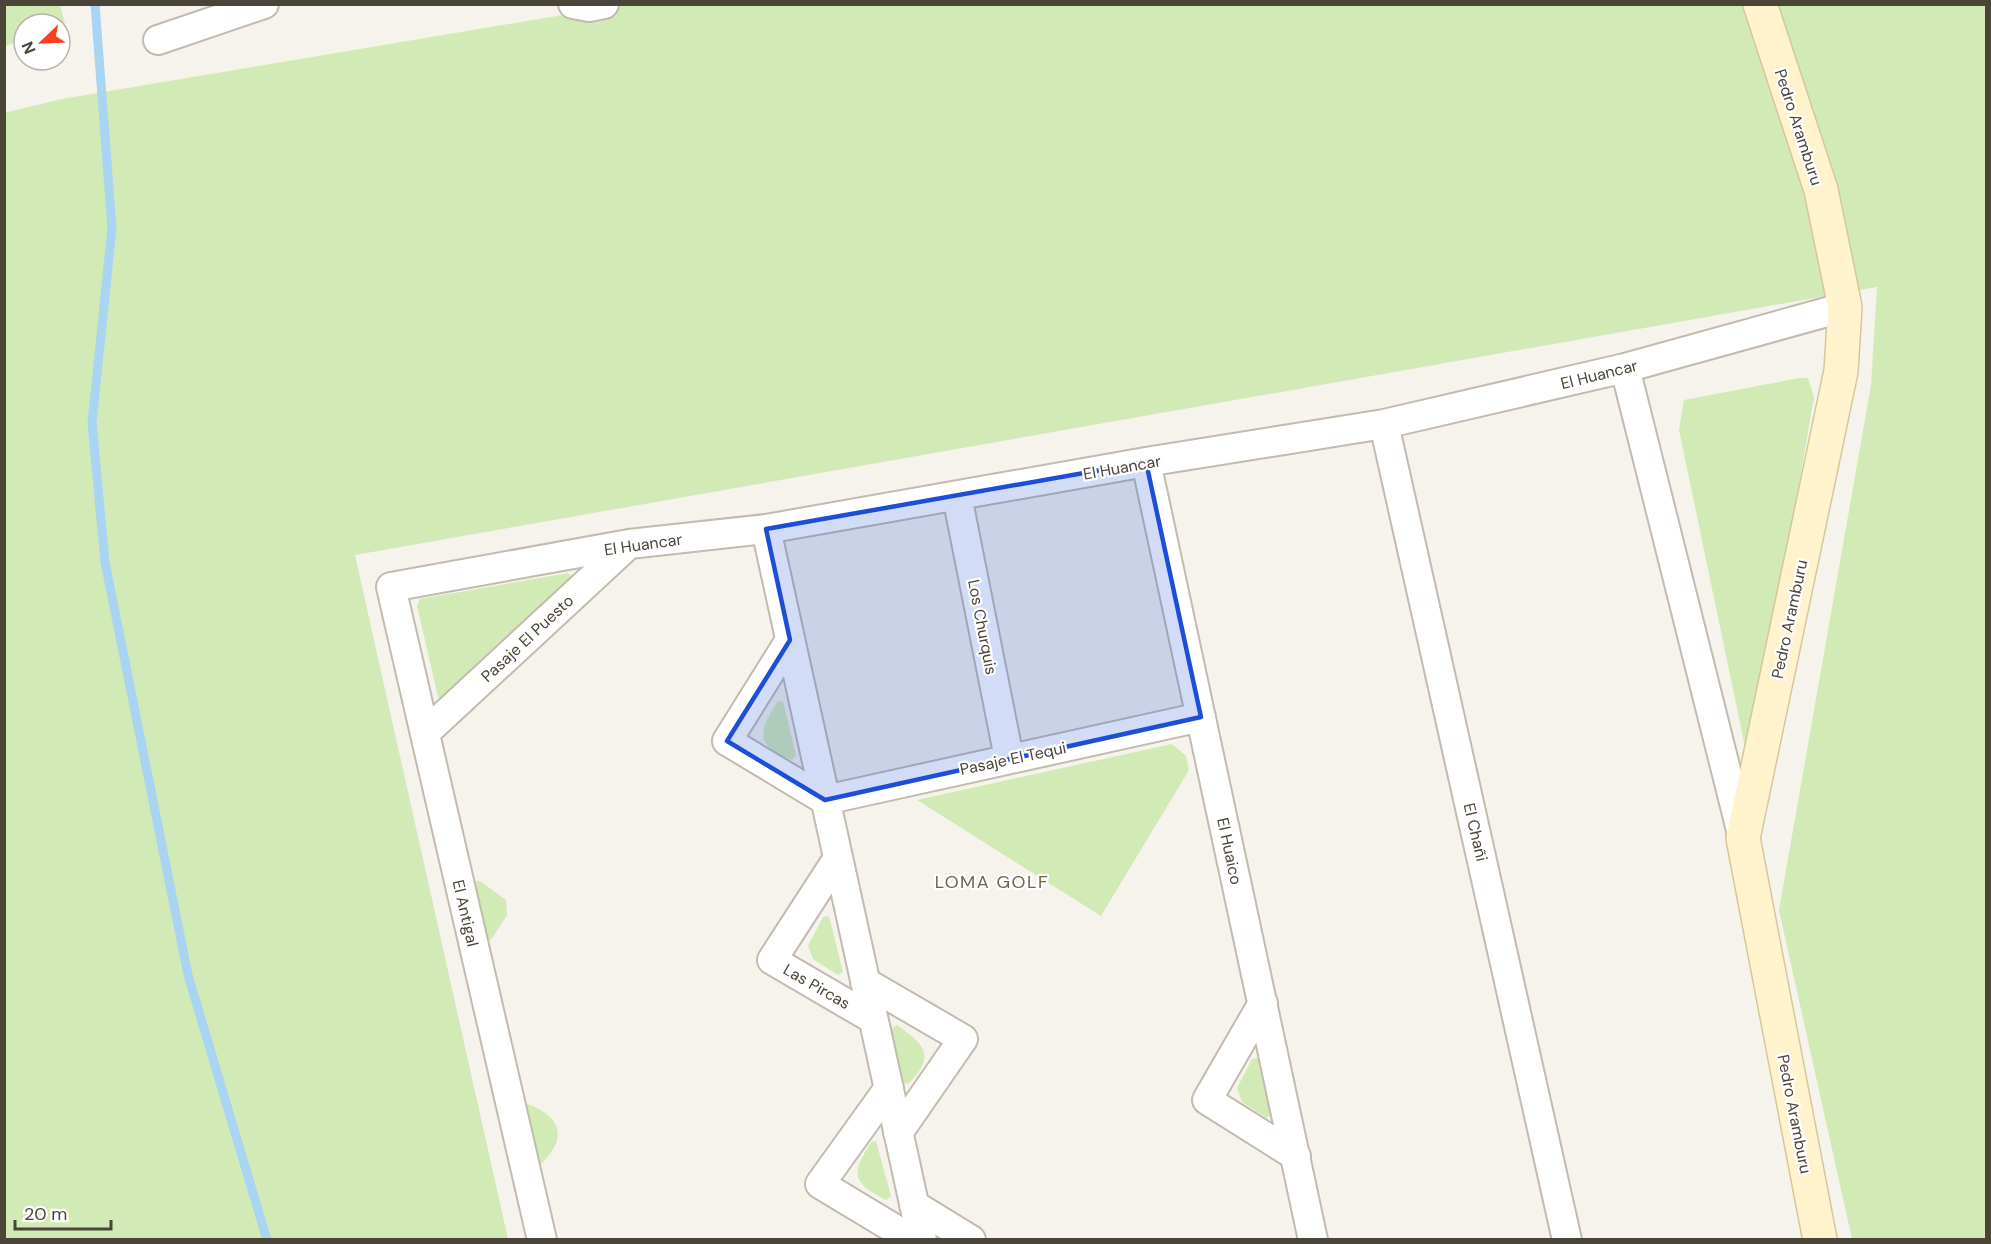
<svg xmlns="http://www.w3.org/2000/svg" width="1991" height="1244" font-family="'DM Sans',sans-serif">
	<rect width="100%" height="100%" fill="#f6f3ec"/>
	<!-- green -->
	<path fill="#d2eab5" d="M5,4L60,5L66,28L60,29V24H24V40L5,46Z
		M622,5H1986V1239H1852L1779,910L1871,385L1877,287L355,555L508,1239H5L4,113L62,99Z
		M1799,378H1808L1814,397L1750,771L1679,430L1684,400Z
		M568,573L574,578L443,699L438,697L417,606L420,599Z
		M783,701L796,756L792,760C754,745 759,732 777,702Z
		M1172,744L1186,756L1189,770L1101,916L917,800Z
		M475,881H480L506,900L507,915L491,940L486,938Z
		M829,916L843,972L838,975L813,959L808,946L823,917Z
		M897,1025C924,1044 937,1056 908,1084L902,1082L890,1029Z
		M1258,1058L1272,1114L1267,1118L1242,1102L1237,1088L1252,1059Z
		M528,1104C561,1117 568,1137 542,1163H539L525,1105Z
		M876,1141L891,1196L886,1200C850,1182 852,1173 871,1142Z"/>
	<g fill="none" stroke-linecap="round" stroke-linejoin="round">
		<!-- stream -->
		<path stroke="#a9d4f2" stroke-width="9" d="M95,4L112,228L92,423L105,562L188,975L267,1240"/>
		<!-- street casing -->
		<g stroke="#c2bbae" stroke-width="32">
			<path id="street" d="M573,4L589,7L604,4
				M158,40L264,4
				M1625,368L1743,838
				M1384,424L1567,1240
				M1146,462L1313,1240
				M957,496L1009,758
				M766,529L922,1240
				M790,640L727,741L825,800L1201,717
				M425,733L629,544
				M838,858L772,960L873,1019
				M865,982L963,1039L898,1133
				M1263,1003L1207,1100L1296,1156
				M889,1088L820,1184L913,1240
				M914,1205L971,1240
				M542,1240L391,587L629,544L766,529L1146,462L1384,424L1625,368L1845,307"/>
		</g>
		<!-- secondary casing -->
		<g stroke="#d6c79b" stroke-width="36">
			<path id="secondary" d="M1760,4L1821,190L1845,307L1841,371L1743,838L1820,1240"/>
		</g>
		<!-- street -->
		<use href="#street" stroke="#fff" stroke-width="28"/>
		<!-- secondary -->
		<use href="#secondary" stroke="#fff3cd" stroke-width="33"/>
	</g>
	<!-- marked area -->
	<path fill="#1d4ed8" fill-opacity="0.2" stroke="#1d4ed8" stroke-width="4.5" stroke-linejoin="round" d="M1146,462L1201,717L825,800L727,741L790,640L766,529Z"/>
	<g text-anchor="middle" stroke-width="4.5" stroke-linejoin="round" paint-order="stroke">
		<!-- street labels -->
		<g font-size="16" fill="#4b4439" stroke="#fff">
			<text transform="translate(1799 127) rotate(72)" y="6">Pedro Aramburu</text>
			<text transform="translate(1599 374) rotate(-14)" y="6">El Huancar</text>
			<text transform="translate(1122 467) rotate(-10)" y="6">El Huancar</text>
			<text transform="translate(643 544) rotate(-8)" y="6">El Huancar</text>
			<text transform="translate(1789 619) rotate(-78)" y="6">Pedro Aramburu</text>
			<text transform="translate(983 627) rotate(79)" y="6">Los Churquis</text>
			<text transform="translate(527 638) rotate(-43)" y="6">Pasaje El Puesto</text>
			<text transform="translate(1013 758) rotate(-12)" y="6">Pasaje El Tequi</text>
			<text transform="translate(1476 832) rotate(77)" y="6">El Chañi</text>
			<text transform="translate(1230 851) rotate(78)" y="6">El Huaico</text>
			<text transform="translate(466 913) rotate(77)" y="6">El Antigal</text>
			<text transform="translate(817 986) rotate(30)" y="6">Las Pircas</text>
			<text transform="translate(1795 1114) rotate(79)" y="6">Pedro Aramburu</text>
		</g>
		<!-- neighbourhood labels -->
		<g font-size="18" letter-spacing="1.5" fill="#6e6250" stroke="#fff">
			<text x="992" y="888">LOMA GOLF</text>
		</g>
	</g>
	<!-- border -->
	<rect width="1991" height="1244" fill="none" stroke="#4b4439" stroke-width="12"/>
	<!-- north arrow -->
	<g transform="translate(42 42) rotate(247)"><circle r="28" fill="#ffffff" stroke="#b7b4b0" stroke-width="1.5"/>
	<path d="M0-4.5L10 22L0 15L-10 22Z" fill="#fc3f1d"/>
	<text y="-9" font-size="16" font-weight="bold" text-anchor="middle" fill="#4b4439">N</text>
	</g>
	<!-- scale -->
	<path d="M15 1220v9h96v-9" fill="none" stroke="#4b4439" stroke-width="3"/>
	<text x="24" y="1220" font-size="18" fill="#4b4439" stroke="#ffffff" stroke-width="4.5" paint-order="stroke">20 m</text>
</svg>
